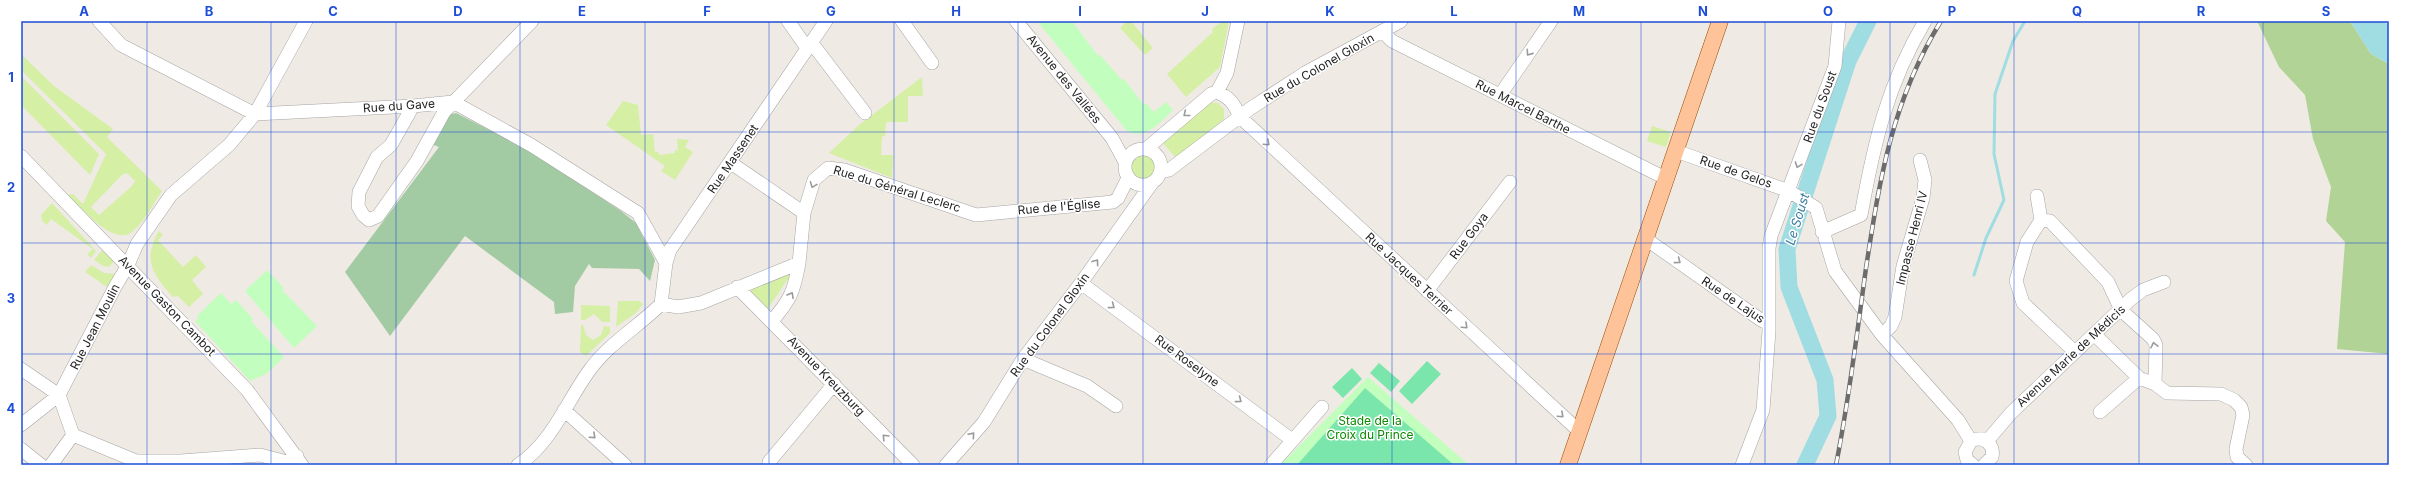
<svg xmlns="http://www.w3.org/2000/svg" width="2410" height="486" font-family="Inter,sans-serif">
	<rect width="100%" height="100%" fill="#f0eae4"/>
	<!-- grass -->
	<path fill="#d5efa5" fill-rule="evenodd" d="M1127,21H1131L1153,48L1145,55L1120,28Z
		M1218,21H1229L1220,67L1186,97L1167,74L1213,32L1212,29L1220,23Z
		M21,54L54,86L113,129L107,137L162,191C153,204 145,221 133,231C115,248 83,209 69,197V194H73L83,204L106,154L21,70ZM127,173L135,181L132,186L99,215L91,207L122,175Z
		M21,76L99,154L90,175L21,105Z
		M922,77L923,96H908V122H886L885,136L882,137L881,155H893L892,178L829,153L859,125Z
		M623,101L638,105L641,135L653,134L655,152H658L659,155L675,153V150H678L677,139L689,140L685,147L693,152L675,180L661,171L665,166L606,125Z
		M1207,102L1218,103L1224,109V119L1176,158L1161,141Z
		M1652,126L1671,132L1666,147L1647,141Z
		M1131 167a13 13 0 1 1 26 0a13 13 0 1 1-26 0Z
		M52,203L96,251L91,258L87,254L93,249L51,219L47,225L42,221L41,215Z
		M159,231L163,235L158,240L183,267L196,255L206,267L192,280L203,294L189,307L178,296L173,297C153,275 142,260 159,231Z
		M103,249L114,261L109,267L103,266L94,260Z
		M91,265L104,273L115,274L107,287L85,272Z
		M792,273V282L788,279L767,310L747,290Z
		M618,301H639L643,304L637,312L616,327Z
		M581,305L610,306V322H602L594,314L585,320H581Z
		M581,325H583L586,335L593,340L601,335L604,326L610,327V333L586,356L580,352Z"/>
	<!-- forest -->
	<path fill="#b1d395" d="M2257,21H2350L2371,54L2389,64V354L2337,349L2345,242L2326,221L2331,187L2313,139L2305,95L2279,67Z"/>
	<!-- cemetery -->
	<path fill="#a3cba3" d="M456,113L527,149L621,211L636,223L655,260L650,281L639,269L592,268L589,264L575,286L573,312L555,314L554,302L465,236L390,336L345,272L439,147L431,144L446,115Z"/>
	<!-- park -->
	<path fill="#c2febd" d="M1037,21H1072L1098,56L1100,55L1122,80L1124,79L1144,105L1146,103L1154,112L1166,102L1173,110C1161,121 1146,141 1127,131Z
		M267,270L284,288L282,290L317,326L294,348L245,291Z
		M221,293L231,304L236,300L253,319L251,321L284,357L266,374L250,381L195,321L199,318L197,316Z
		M1368,377L1469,465H1280Z"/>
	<!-- pitch -->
	<path fill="#7ae6ab" d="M1427,361L1441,374L1412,404L1399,391Z
		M1379,363L1400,381L1391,392L1370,373Z
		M1352,368L1362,379L1343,398L1332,387Z
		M1365,388L1454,465H1297Z"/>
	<!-- water -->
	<path fill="#a0dde2" d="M2350,21H2384L2389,26V64L2371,54Z"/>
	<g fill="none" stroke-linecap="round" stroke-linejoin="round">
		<!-- stream -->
		<path stroke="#a0dde2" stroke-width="3" d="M1974,275L1986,238L2004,200L1994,154L1995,94L2013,41L2025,21"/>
		<!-- river -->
		<path stroke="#a0dde2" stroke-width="17" d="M1805,465L1828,416L1825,380L1789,287L1787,249L1848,61L1868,21"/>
		<!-- minor casing -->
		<g stroke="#a5a5a5" stroke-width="14">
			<path id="minor" d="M99,21L121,45L255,114L413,106L453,102L531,145L638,213L666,263
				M788,21L807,48
				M902,21L932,63
				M1016,21L1112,138L1125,162
				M1382,31L1392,41L1667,179
				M811,42L865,113
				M1217,92L1227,73L1238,21
				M1500,95L1551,21
				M413,106L391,145L377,157L359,192L358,206L363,215L369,220L378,216L417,161L444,112L532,21
				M1125 167a18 18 0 1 1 36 0a18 18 0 1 1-36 0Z
				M1146,149L1211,94L1217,92C1229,97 1235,104 1239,116L1580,432
				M1676,151L1789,191L1816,208L1835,271L1882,335L1958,420L1971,441
				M21,156L247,390L302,465
				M731,163L804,213
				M1161,172L1169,170L1251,108L1305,73L1401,21
				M2037,196L2041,220
				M1822,232L1861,215C1874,143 1887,85 1925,21
				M1646,239L1761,320L1769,324
				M1081,283L1292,440
				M737,287L913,465
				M1427,291L1510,182
				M661,304L678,307L701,303L799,263L804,213L814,180L828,168L844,170L976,215L1113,202L1118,198L1128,178
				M661,304L666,263L670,250L826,21
				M772,321C791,299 794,291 799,263
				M1882,335L1891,326L1895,317L1903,266L1923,198L1925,180L1920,160
				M2095,335L2139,378L2155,384L2167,393L2221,394L2234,400L2241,407L2243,415L2236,449L2237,457L2246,465
				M2075,352L2023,303L2016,281L2027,242L2041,220L2050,221L2108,282L2121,310L2153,339L2156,345L2155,384
				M1023,359L1087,386L1116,406
				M21,369L59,395L73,435L136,461H181L260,455L287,462L297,456
				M564,410L625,465
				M2100,412L2139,378
				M21,425L59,395L115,287L128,265L137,244L171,195L229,145L255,114L306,21
				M1987,441L2011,413L2131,299L2143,290L2164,282
				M21,449L41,465
				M769,462L834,384
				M51,465L73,435
				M518,465C551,444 567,401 589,371C608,344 638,327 661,304
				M946,465L984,422L1023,359L1081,283L1152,183
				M1271,465L1322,407
				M1742,465L1763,410L1769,331V248L1771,236L1835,66L1839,21
				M1973,465L1967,460L1965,452L1971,441C1983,435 1995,444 1992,457L1984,465"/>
		</g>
		<!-- major casing -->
		<g stroke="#994e00" stroke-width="17">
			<path id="major" d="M1568,465L1720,21"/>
		</g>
		<!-- minor -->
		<use href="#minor" stroke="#fff" stroke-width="13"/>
		<!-- major -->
		<use href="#major" stroke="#ffc39a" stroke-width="16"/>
		<!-- rail casing -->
		<g stroke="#6c6c6c" stroke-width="4.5">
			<path id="rail" d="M1836,465C1849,400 1857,333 1866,268C1880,177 1892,101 1941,21"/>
		</g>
		<!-- rail -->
		<use href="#rail" stroke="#fff" stroke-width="3" stroke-dasharray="9" stroke-linecap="butt"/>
	</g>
	<!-- one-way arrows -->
	<defs><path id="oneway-chevron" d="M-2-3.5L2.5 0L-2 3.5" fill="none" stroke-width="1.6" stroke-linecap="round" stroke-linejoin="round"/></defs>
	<g stroke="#9a9a9a">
		<use href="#oneway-chevron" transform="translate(1529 53) rotate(125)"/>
		<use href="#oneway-chevron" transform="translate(1186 114) rotate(141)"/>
		<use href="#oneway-chevron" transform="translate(1267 143) rotate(43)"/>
		<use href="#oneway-chevron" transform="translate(1798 165) rotate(110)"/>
		<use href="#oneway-chevron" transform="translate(813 185) rotate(111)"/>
		<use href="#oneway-chevron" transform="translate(1678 261) rotate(37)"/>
		<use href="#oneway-chevron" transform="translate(1096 262) rotate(-54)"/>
		<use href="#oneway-chevron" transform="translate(791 295) rotate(-61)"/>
		<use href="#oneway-chevron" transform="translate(1112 306) rotate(37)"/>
		<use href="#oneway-chevron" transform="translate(1465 326) rotate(43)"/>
		<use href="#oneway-chevron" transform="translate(2154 345) rotate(-103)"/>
		<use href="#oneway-chevron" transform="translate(1239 400) rotate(37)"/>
		<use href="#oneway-chevron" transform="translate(1561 415) rotate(43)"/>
		<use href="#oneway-chevron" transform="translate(972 435) rotate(-49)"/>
		<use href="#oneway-chevron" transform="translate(593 436) rotate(42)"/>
		<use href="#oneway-chevron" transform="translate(885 437) rotate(-134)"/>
	</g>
	<!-- grid -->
	<path fill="none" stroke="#1d4ed8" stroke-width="1" stroke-opacity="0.55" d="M147,21V465M271,21V465M396,21V465M520,21V465M645,21V465M769,21V465M894,21V465M1018,21V465M1143,21V465M1267,21V465M1392,21V465M1516,21V465M1641,21V465M1765,21V465M1890,21V465M2014,21V465M2139,21V465M2263,21V465M21,132H2389M21,243H2389M21,354H2389"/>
	<g text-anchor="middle" stroke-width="3" stroke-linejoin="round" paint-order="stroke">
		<!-- street labels -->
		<g font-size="12" fill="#1e1e1e" stroke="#fff">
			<text transform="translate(1319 68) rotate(-30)" y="4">Rue du Colonel Gloxin</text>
			<text transform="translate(1064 79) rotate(51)" y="4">Avenue des Vallées</text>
			<text transform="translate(399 106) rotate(-4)" y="4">Rue du Gave</text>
			<text transform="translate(1523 107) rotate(27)" y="4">Rue Marcel Barthe</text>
			<text transform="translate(1820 107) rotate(-70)" y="4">Rue du Soust</text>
			<text transform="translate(733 159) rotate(-56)" y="4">Rue Massenet</text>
			<text transform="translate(1736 172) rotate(19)" y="4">Rue de Gelos</text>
			<text transform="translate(897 189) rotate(17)" y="4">Rue du Général Leclerc</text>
			<text transform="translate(1059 207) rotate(-5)" y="4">Rue de l'Église</text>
			<text transform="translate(1469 236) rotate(-53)" y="4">Rue Goya</text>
			<text transform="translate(1912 238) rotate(-76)" y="4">Impasse Henri IV</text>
			<text transform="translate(1409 274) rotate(43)" y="4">Rue Jacques Terrier</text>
			<text transform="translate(1733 300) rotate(34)" y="4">Rue de Lajus</text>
			<text transform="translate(167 306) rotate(46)" y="4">Avenue Gaston Cambot</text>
			<text transform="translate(1050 325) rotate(-54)" y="4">Rue du Colonel Gloxin</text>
			<text transform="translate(95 327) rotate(-63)" y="4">Rue Jean Moulin</text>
			<text transform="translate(2071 356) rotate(-43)" y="4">Avenue Marie de Médicis</text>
			<text transform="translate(1187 361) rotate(37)" y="4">Rue Roselyne</text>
			<text transform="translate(826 376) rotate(46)" y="4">Avenue Kreuzburg</text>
		</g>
		<!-- park labels -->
		<g font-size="12" fill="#0c8702" stroke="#fff">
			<text x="1370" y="425">Stade de la<tspan x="1370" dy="14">Croix du Prince</tspan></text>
		</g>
		<!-- water labels -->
		<g font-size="13" font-style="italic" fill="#3b7c9e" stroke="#fff">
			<text transform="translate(1797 219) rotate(-73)" y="5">Le Soust</text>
		</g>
	</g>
	<!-- border -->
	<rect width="2410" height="486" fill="none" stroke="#ffffff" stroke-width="44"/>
	<rect x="22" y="22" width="2366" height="442" fill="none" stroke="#1d4ed8" stroke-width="1.5"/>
	<g font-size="13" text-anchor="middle" font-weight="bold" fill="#1d4ed8">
		<text x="84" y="16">A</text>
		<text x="209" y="16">B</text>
		<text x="333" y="16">C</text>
		<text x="458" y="16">D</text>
		<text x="582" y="16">E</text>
		<text x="707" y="16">F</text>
		<text x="831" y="16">G</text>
		<text x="956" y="16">H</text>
		<text x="1080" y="16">I</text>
		<text x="1205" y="16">J</text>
		<text x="1330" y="16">K</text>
		<text x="1454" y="16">L</text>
		<text x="1579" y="16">M</text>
		<text x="1703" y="16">N</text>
		<text x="1828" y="16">O</text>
		<text x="1952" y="16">P</text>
		<text x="2077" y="16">Q</text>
		<text x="2201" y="16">R</text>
		<text x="2326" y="16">S</text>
		<text x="11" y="82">1</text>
		<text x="11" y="192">2</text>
		<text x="11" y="303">3</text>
		<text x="11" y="413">4</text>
	</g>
</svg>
